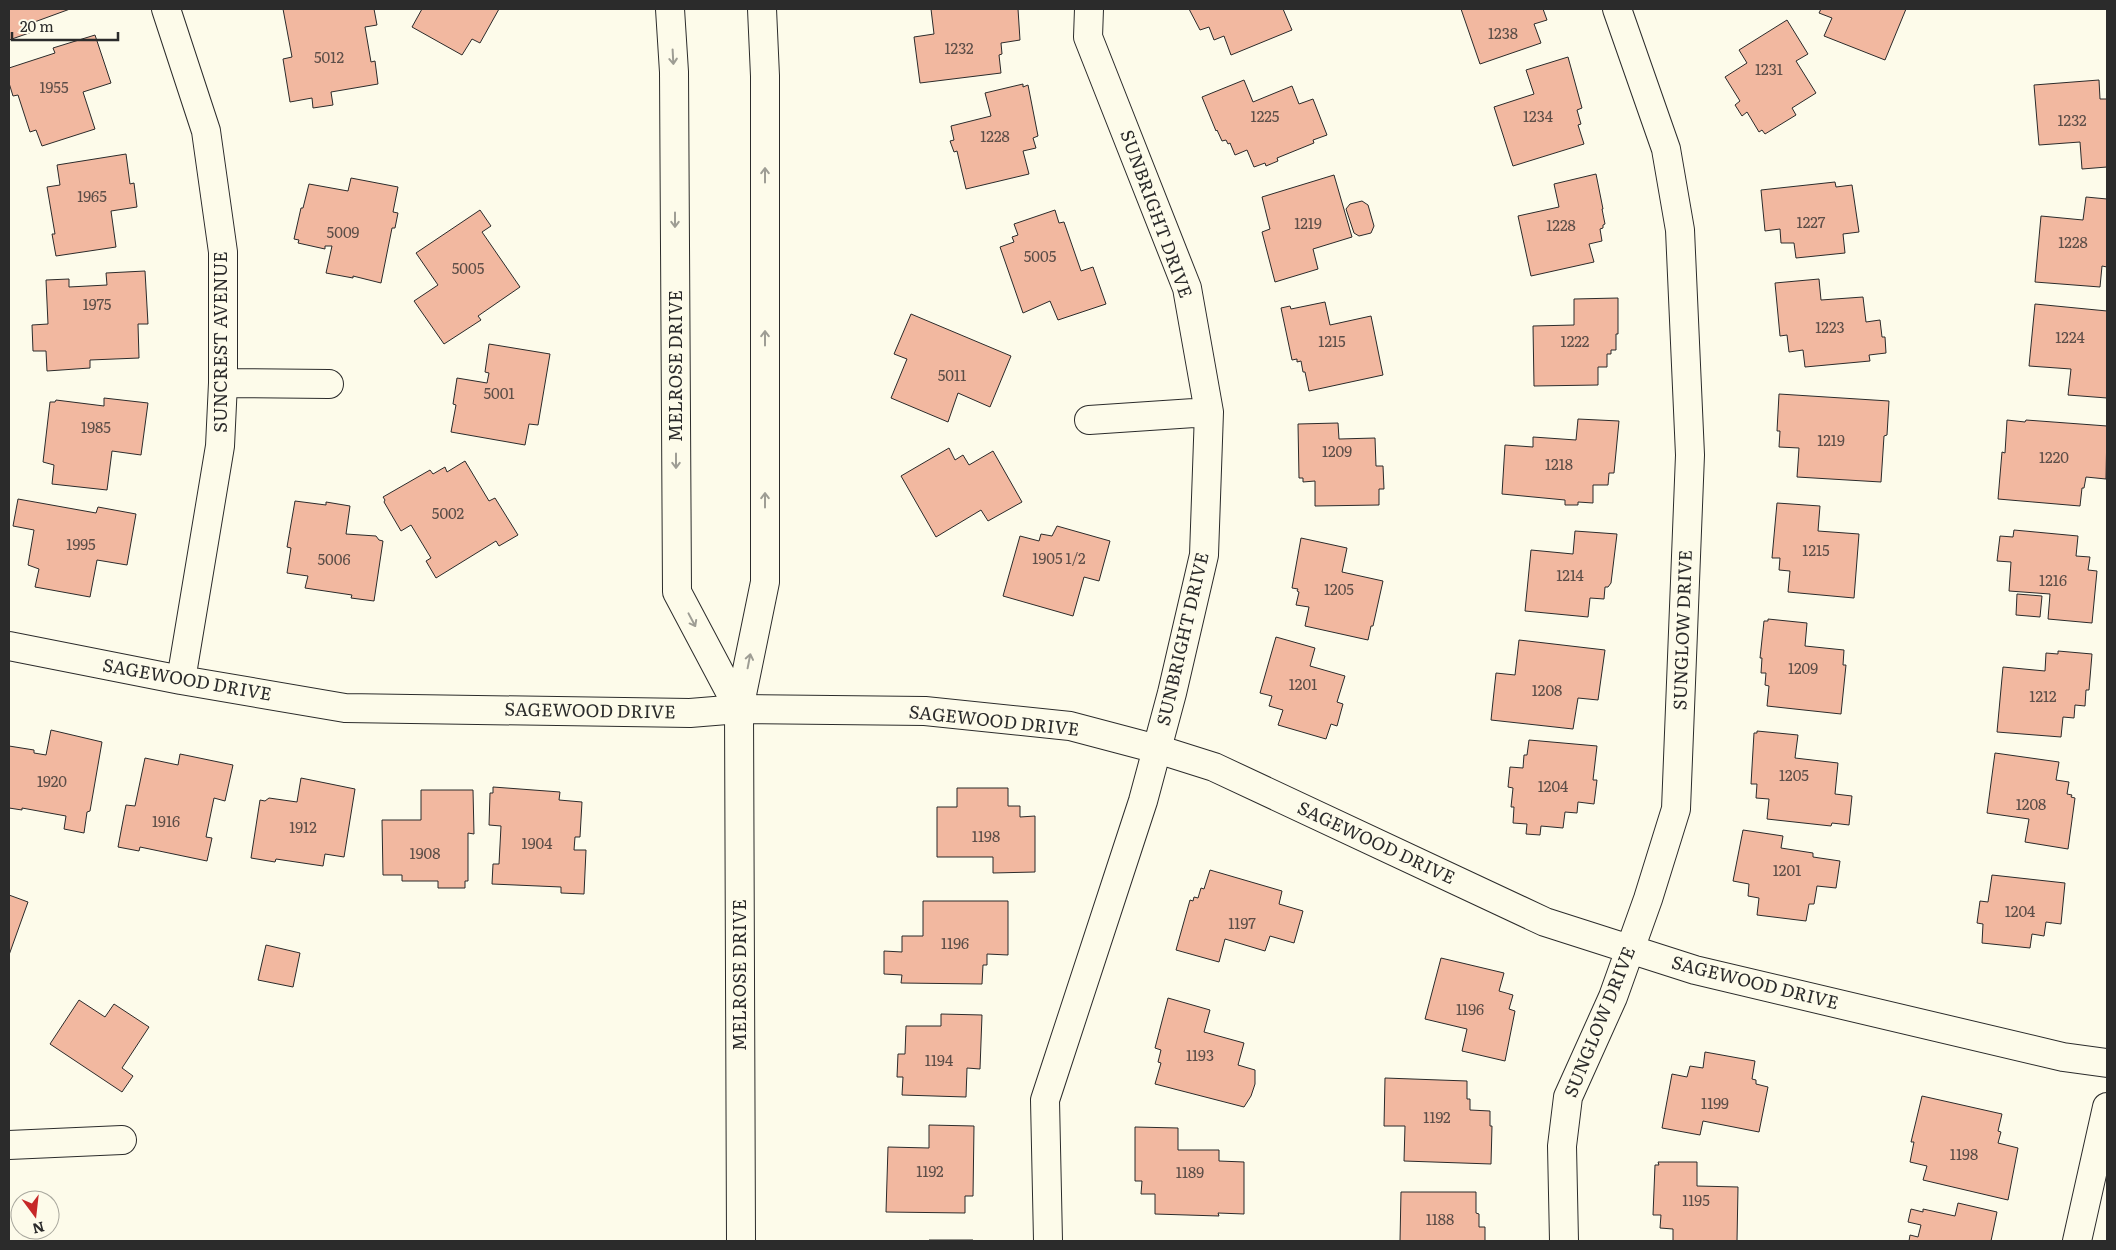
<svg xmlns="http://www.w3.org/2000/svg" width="2116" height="1250" font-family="Literata,serif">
	<rect width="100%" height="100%" fill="#fdfbea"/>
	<!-- building -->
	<path fill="#f2b8a0" stroke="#2b2b2b" d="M9,9H70L29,24L32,32L9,40Z
		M283,9H374L377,25L365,27L371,62L375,61L378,84L331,92L333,105L313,108L312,98L290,102L283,59L292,57Z
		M422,9H499L480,43L472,39L462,55L412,27Z
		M931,9H1018L1020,40L1001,43L1002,54L999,55L1001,73L920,83L914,37L934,34Z
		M1189,9H1283L1292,30L1231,55L1224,36L1214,40L1209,27L1200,30Z
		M1461,9H1543L1547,20L1534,24L1541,43L1480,64Z
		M1821,9H1906L1885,60L1824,36L1832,18L1819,13Z
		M1787,20L1808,54L1796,61L1816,93L1792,108L1796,115L1765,134L1762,130L1759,132L1747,112L1742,116L1735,105L1740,101L1725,77L1747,63L1739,50Z
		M95,35L111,83L83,92L95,129L42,146L36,130L30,132L18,95L13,96L9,83V68L55,53L53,48Z
		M1568,57L1582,108L1577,110L1581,124L1578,125L1584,144L1513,166L1494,107L1534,94L1526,70Z
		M1244,80L1253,102L1292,86L1299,104L1313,99L1327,135L1313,140L1314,143L1277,158L1278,161L1266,166L1265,163L1254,167L1247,150L1235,155L1230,143L1228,144L1226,140L1222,141L1217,130L1216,131L1202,97Z
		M2099,80L2100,99H2107V167L2082,169L2080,142L2039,145L2034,85Z
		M1023,84V87L1028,85L1038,136L1033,138L1036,148L1023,151L1029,174L966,189L957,151L954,152L950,141L954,140L951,126L991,116L985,93Z
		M126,154L130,184L134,183L137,207L111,211L116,247L56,256L52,234H55L47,187L60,185L57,165Z
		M1596,174L1603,209H1602L1605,224L1603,225V228L1600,229L1602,241L1589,244L1594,262L1531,276L1518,216L1559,207L1554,184Z
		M1334,175L1352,237L1313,249L1318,269L1275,282L1262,232L1270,229L1262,197Z
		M351,178L398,187L393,212L398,213L395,228H392L381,283L353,276V278L326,273L332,246H325V249L298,243L299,240L294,239L301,208H303L309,184L348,191Z
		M1835,182L1836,187L1852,185L1859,232L1843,234L1845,253L1796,258L1794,243H1781L1780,229L1765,231L1761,190Z
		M2086,197L2107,199V267L2102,266L2100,287L2035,282L2041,216L2083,220Z
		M1362,201L1368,205L1374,226L1371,233L1359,236L1354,233L1346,209L1350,204Z
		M480,210L491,226L482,232L520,287L478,316L481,320L444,344L414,301L438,285L416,253Z
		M1055,210L1059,223L1064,222L1081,271L1093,267L1106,304L1058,320L1050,301L1023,313L1000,247L1014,242L1012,237L1018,235L1014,224Z
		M145,271L148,324H138L139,358L90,360V368L47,371L46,351H33L32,325L48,324L46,280L69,279V287L107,285L106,273Z
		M1819,279L1821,300L1863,297L1866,322L1880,320L1882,337H1885L1886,353L1869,355L1870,361L1805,367L1803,350L1789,352L1787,335L1780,336L1775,283Z
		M1618,298V334H1616V350H1611V354H1607V367H1598V385L1534,386L1533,326L1574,325V299Z
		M1325,302L1330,325L1371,316L1383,375L1309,391L1305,372H1303L1301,361L1297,362V359L1292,360L1281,308L1290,306L1291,309Z
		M2035,304L2107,311V398L2068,395L2071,369L2029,366Z
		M911,314L1011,356L990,407L958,393L948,422L891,398L907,359L894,354Z
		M489,344L550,354L538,425L529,424L525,445L451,432L456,405L453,404L457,378L487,383L489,373L485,372Z
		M1779,394L1889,401L1887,435L1884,436L1881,482L1797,477L1799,448L1779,447L1780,431H1777Z
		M104,398L148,403L141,455L112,451L107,490L52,484L54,465L43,462L50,402H55L56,400L104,406Z
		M1578,419L1619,421L1614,473H1609L1608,485H1593V503L1578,502V505H1565V500L1502,494L1505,445L1533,447V437L1576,440Z
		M2007,420L2025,422L2026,420L2107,426L2106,479L2086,477L2084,488H2082L2080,506L1998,499L2002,452L2005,453Z
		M1338,423L1339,439L1375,438L1376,466H1383L1384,489H1379V505L1315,506V481L1303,482V478H1299L1298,424Z
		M949,448L955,460L963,455L969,465L993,451L1022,502L988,521L981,510L936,537L901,476Z
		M465,461L489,501L495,498L518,535L499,546L496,541L436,578L426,561L431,558L411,525L401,531L384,502L385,500L383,497L430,470L433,474L445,467L447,472Z
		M18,499L96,513L98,507L136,514L127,565L97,560L90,597L35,587L39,569L28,565L34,530L13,526Z
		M295,501L326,505V502L350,506L346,534L376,536L379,540L383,541L374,601L351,598L352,595L305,588L308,576L287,573L291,548L287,547Z
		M1777,503L1820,506L1818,531L1859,534L1854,598L1788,592L1790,571L1779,570L1780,558H1772Z
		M1057,526L1110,541L1099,581L1084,577L1073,616L1003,596L1020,536L1039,541L1041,534L1052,536Z
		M2014,530L2078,536L2076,556L2090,557L2088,570L2097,571L2092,623L2048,619L2050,594L2009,591L2011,562L1997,561L2000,536L2013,537Z
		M1575,531L1617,534L1611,583L1608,587H1605L1604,599L1590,598L1588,617L1525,611L1531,550L1573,554Z
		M1301,538L1347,548L1342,572L1383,581L1373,626H1371L1368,640L1305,626L1309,607L1296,605L1299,592L1297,591L1298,589L1292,588Z
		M2017,594L2042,596L2040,617L2016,615Z
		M1768,619L1807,623L1805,646L1844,650L1843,665H1846L1841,714L1767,706L1769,686L1765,685L1766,673H1761L1762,658H1760L1764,621H1768Z
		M1276,637L1315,648L1310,666L1345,676L1337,702L1343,704L1337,726L1331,724L1326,739L1278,725L1283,710L1269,706L1272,696L1260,693Z
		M1519,640L1605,650L1598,700L1578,698L1573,729L1491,720L1496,673L1515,675Z
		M2058,651L2092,654L2089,690H2086L2085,706L2075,705L2074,718L2063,717L2061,737L1997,732L2003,667L2045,671L2046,653L2058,654Z
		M51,730L102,742L90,811L87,812L84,833L64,829L66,816L22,808V810L9,808V746L34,750V753L46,755Z
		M1757,731L1798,735L1795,758L1838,763L1835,794L1852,796L1849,825L1832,823L1831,826L1767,819L1769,799L1756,798L1757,784H1751L1754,733H1757Z
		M1529,740L1597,746L1593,780H1597L1594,804L1578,802L1577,813L1565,812L1563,828L1541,826L1540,835L1526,834L1527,824L1513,823L1514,807H1511L1513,788L1508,787L1510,767L1523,768L1524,755H1527Z
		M1995,753L2059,762L2056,780L2069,782L2067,794L2072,795L2071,797L2075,798L2068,849L2025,842L2029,819L1987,813Z
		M180,754L233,765L225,801L214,798L206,837L212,838L207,861L140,847L139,851L118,847L126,805L135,806L145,758L178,765Z
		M301,778L355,789L344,857L325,854L323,866L276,859L275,862L251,858L260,800L265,801L269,798L297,802Z
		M493,787L560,792L559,800L582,802L580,837H575L574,850H586L584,894L561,893V887L492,884L493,864H499L501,826L489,825L490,793H493Z
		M957,788H1008V806H1020V817L1035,816V872L993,873V857H937V807H957Z
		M421,790H473L474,834L468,833V881H465V888H438V881H402V875H383L382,820H421Z
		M1743,830L1783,836L1781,848L1813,853V857L1840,861L1836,888L1817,886L1814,904H1809L1806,921L1757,915L1759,898L1748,896L1749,884L1733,881Z
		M1210,870L1282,891L1279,904L1303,911L1294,943L1270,936L1265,951L1225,939L1219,962L1176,950L1190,900L1193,901L1194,897L1198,898L1201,888L1204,889Z
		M1992,875L2065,883L2061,924L2046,922L2044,936L2032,934L2030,948L1982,943L1983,924L1977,923L1980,901L1988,902Z
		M9,895L28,902L9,955Z
		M923,901H1008V955L987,954V965H983L982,984L901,983L902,975L884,974V951L902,952V936H923Z
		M266,945L300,953L293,987L258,980Z
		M1441,958L1504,973L1499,991L1513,995L1509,1009L1515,1011L1505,1061L1462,1051L1467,1029L1425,1019Z
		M1168,998L1210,1010L1204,1032L1244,1043L1238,1065L1255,1070V1084L1251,1096L1244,1107L1155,1084L1161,1063L1158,1062L1161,1050L1155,1048Z
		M79,1000L105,1017L114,1004L149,1027L122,1068L133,1076L122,1092L50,1044Z
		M941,1014L982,1015L980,1069L967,1068L966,1097L902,1095L903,1077H897L898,1054H905L906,1026H941Z
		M1705,1052L1755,1061L1752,1079L1756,1080V1084L1768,1087L1759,1132L1703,1121L1700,1135L1662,1128L1672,1074L1687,1077L1690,1066L1703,1068Z
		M1385,1078L1467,1081V1099H1470V1110L1490,1111V1126H1492L1491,1164L1404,1161L1405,1126H1384Z
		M1922,1096L2002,1114L1998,1131L2001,1132L1998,1143L2018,1148L2008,1200L1923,1180L1927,1166L1910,1162L1914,1142H1911Z
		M929,1125L974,1126L973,1196H965V1213L886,1212L888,1147L929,1148Z
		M1135,1127L1178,1128V1150H1219V1161L1244,1162V1214L1218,1213L1219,1216L1155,1214V1194H1141L1142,1181H1135Z
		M1658,1162H1697V1186L1738,1187L1737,1241H1673V1229L1660,1228L1661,1215H1653L1655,1165H1659Z
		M1401,1192H1476V1213L1479,1214V1227H1485V1241H1400Z
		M1958,1203L1997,1212L1991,1241H1909L1910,1235L1918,1237L1921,1225L1908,1222L1911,1209L1923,1212V1209L1955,1216Z
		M929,1240H973V1241H929Z"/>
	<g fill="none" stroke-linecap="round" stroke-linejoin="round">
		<!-- minor casing -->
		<g stroke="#2b2b2b" stroke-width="30">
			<path id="minor" d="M166,9L206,131L223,252V383L220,446L181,680
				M223,383L329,384
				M1089,420L1209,412
				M9,646L181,680L345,708L690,713L739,709L925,711L1070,726L1157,749L1214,767L1545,922L1695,970L2063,1057L2107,1063
				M9,1145L122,1140
				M1048,1241L1045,1100L1143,801L1172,693L1204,555L1209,412L1187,288L1088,37L1089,9
				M1564,1241L1562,1146L1568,1097L1613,997L1648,899L1676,809L1690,455L1680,230L1666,149L1617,9
				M2077,1241L2107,1107"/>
		</g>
		<!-- major casing -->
		<g stroke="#2b2b2b" stroke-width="30">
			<path id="major" d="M670,9L674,72L677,592L739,709
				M741,1241L739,709L765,582V76L762,9"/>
		</g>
		<!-- minor -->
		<use href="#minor" stroke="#fdfbea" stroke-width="28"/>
		<!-- major -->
		<use href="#major" stroke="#fdfbea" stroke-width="28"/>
	</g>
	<!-- one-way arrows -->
	<defs><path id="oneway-shaft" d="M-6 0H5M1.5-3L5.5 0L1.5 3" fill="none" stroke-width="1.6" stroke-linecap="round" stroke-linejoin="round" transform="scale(1.25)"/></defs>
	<g stroke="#9e9d94">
		<use href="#oneway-shaft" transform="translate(673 57) rotate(87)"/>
		<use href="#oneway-shaft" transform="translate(765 175) rotate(-90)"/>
		<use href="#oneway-shaft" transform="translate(675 220) rotate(90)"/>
		<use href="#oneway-shaft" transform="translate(765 338) rotate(-90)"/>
		<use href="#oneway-shaft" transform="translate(676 461) rotate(90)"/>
		<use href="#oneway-shaft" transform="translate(765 500) rotate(-90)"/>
		<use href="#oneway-shaft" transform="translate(692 620) rotate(62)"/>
		<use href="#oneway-shaft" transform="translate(749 661) rotate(-79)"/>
	</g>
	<g text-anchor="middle" stroke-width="4" stroke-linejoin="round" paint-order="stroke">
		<!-- number labels -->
		<g font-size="15" fill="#5d4e48">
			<text x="1503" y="39">1238</text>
			<text x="959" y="54">1232</text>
			<text x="329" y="63">5012</text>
			<text x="1769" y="75">1231</text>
			<text x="54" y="93">1955</text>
			<text x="1265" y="122">1225</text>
			<text x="1538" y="122">1234</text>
			<text x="2072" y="126">1232</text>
			<text x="995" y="142">1228</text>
			<text x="92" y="202">1965</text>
			<text x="1811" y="228">1227</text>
			<text x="1308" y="229">1219</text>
			<text x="1561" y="231">1228</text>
			<text x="343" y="238">5009</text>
			<text x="2073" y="248">1228</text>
			<text x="1040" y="262">5005</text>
			<text x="468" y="274">5005</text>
			<text x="97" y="310">1975</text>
			<text x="1830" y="333">1223</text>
			<text x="2070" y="343">1224</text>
			<text x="1332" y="347">1215</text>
			<text x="1575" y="347">1222</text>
			<text x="952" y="381">5011</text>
			<text x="499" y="399">5001</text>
			<text x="96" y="433">1985</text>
			<text x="1831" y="446">1219</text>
			<text x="1337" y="457">1209</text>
			<text x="2054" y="463">1220</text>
			<text x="1559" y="470">1218</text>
			<text x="448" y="519">5002</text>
			<text x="81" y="550">1995</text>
			<text x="1816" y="556">1215</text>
			<text x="1059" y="564">1905 1/2</text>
			<text x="334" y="565">5006</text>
			<text x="1570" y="581">1214</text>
			<text x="2053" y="586">1216</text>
			<text x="1339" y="595">1205</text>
			<text x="1803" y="674">1209</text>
			<text x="1303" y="690">1201</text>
			<text x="1547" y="696">1208</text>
			<text x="2043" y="702">1212</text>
			<text x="1794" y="781">1205</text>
			<text x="52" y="787">1920</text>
			<text x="1553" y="792">1204</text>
			<text x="2031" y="810">1208</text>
			<text x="166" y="827">1916</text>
			<text x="303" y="833">1912</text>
			<text x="986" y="842">1198</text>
			<text x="537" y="849">1904</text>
			<text x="425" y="859">1908</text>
			<text x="1787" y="876">1201</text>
			<text x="2020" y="917">1204</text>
			<text x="1242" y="929">1197</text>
			<text x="955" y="949">1196</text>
			<text x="1470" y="1015">1196</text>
			<text x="1200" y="1061">1193</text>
			<text x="939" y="1066">1194</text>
			<text x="1715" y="1109">1199</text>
			<text x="1437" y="1123">1192</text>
			<text x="1964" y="1160">1198</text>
			<text x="930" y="1177">1192</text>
			<text x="1190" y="1178">1189</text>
			<text x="1696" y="1206">1195</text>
			<text x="1440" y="1225">1188</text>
		</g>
		<!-- street labels -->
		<g font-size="18" fill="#2b2b2b" stroke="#fdfbea">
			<text transform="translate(1156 214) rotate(70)" y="6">SUNBRIGHT DRIVE</text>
			<text transform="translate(221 342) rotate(-90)" y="6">SUNCREST AVENUE</text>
			<text transform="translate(676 366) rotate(-90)" y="6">MELROSE DRIVE</text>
			<text transform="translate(1683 630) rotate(-88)" y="6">SUNGLOW DRIVE</text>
			<text transform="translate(1183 639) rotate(-77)" y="6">SUNBRIGHT DRIVE</text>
			<text transform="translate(187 680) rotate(10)" y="6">SAGEWOOD DRIVE</text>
			<text transform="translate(590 711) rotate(1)" y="6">SAGEWOOD DRIVE</text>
			<text transform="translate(994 721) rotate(6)" y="6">SAGEWOOD DRIVE</text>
			<text transform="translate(1376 843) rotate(25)" y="6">SAGEWOOD DRIVE</text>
			<text transform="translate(740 975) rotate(-90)" y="6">MELROSE DRIVE</text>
			<text transform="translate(1755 983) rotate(14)" y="6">SAGEWOOD DRIVE</text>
			<text transform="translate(1600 1022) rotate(-68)" y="6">SUNGLOW DRIVE</text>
		</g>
	</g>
	<!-- border -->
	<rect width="2116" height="1250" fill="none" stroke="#2b2b2b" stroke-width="20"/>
	<!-- north arrow -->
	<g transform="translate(35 1215) rotate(165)"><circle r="24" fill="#fdfbea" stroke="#a9a89e"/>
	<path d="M0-4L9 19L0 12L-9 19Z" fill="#c62828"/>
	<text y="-8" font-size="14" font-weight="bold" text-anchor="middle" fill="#2b2b2b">N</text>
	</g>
	<!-- scale -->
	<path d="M12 32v8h106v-8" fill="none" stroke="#2b2b2b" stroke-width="2.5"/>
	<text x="20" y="32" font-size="15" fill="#2b2b2b" stroke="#fdfbea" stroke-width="4" paint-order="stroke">20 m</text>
</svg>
